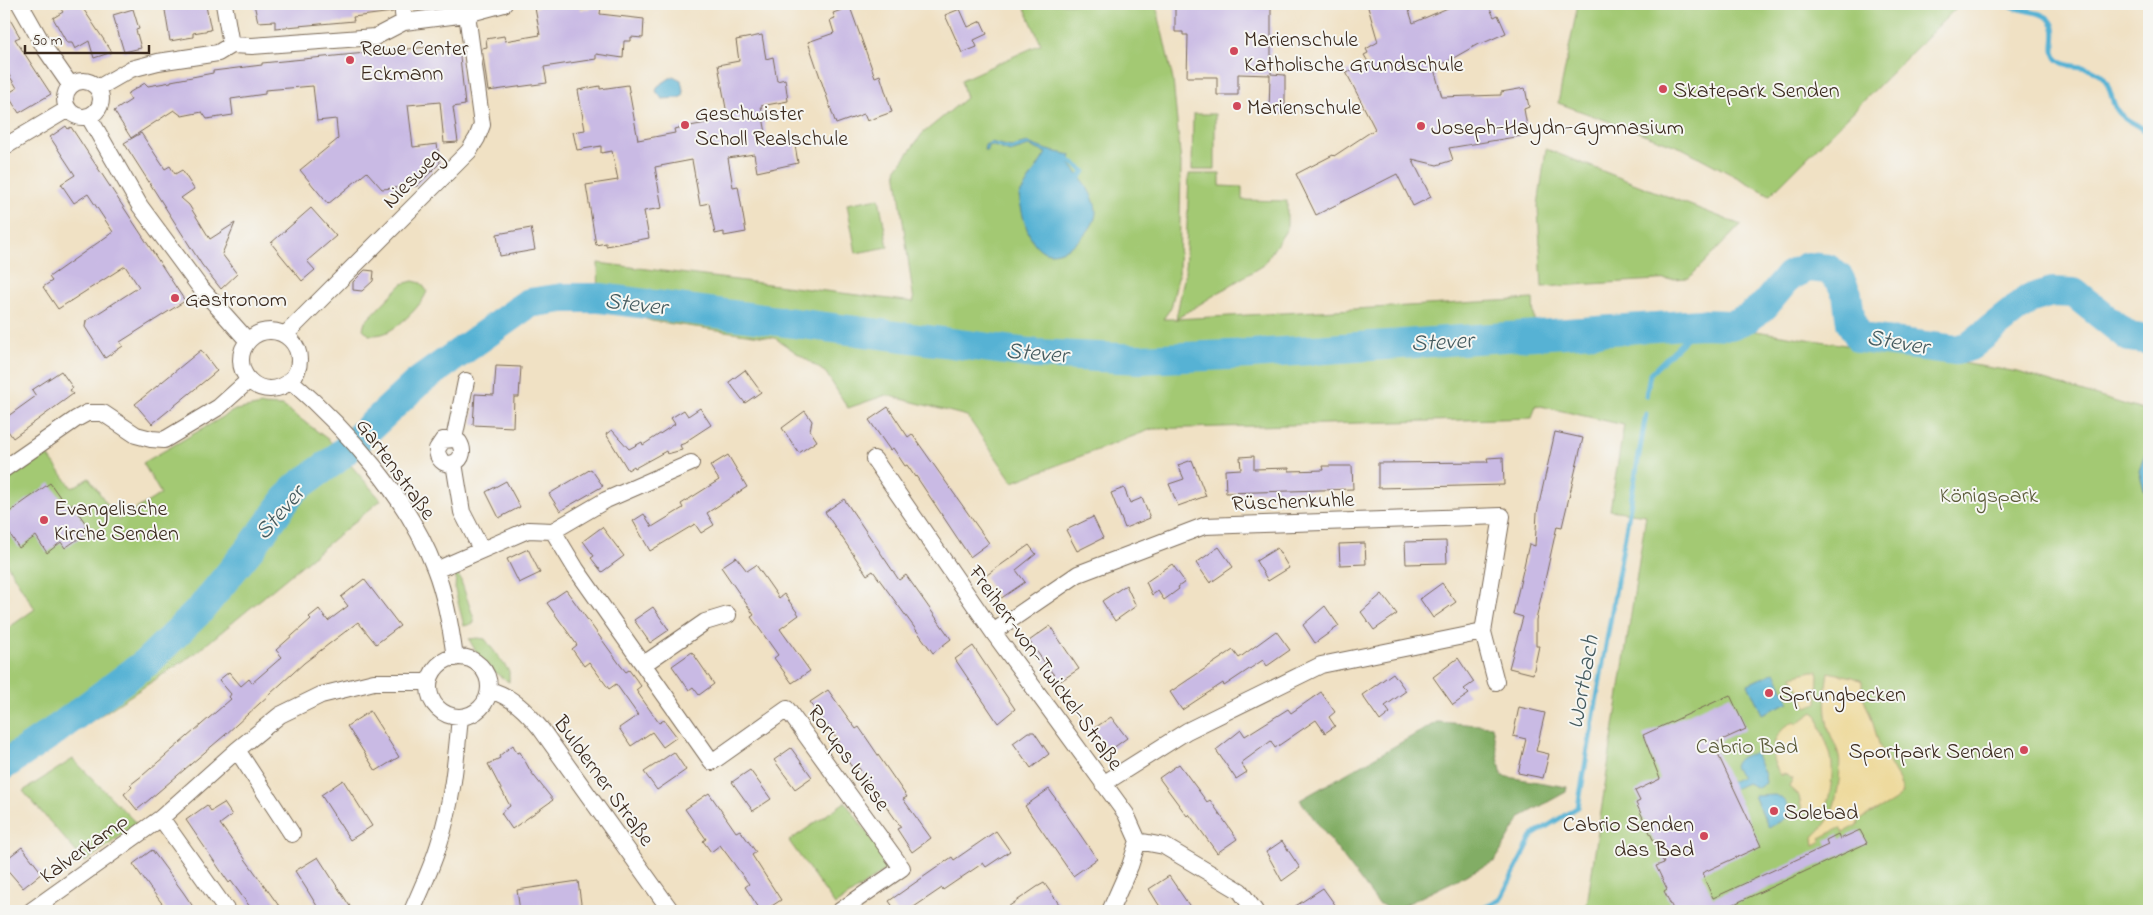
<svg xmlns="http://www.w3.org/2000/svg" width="2153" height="915" font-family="'Indie Flower',sans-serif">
	<rect width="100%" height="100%" fill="#f6f6f2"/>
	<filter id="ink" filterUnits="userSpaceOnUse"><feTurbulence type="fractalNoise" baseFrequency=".02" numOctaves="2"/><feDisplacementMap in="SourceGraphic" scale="10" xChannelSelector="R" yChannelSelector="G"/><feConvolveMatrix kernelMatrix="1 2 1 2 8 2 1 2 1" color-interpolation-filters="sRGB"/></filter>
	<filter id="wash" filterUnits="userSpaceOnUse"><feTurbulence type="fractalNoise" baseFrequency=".0096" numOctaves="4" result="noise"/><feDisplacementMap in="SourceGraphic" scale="20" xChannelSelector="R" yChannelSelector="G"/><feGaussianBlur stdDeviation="1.12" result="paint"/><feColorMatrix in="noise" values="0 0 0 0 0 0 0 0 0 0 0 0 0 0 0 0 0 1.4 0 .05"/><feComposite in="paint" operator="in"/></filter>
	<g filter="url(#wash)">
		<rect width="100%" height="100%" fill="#f0e1c4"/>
		<!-- green -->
		<path fill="#a3c973" stroke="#6f7a48" d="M1023,4H1156L1173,80L1181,164L1179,273L1171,308L1163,319H1176L1185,274L1189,174H1220V186L1242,187V200L1287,201V229L1263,265L1176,319L1533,299L1535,339L1743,329L2018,372L2149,412V911H1586L1646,515L1610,510L1624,425L1536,405L1532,418L1152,429L1013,482L967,416L886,395L848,408L826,373L775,338L652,321L599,303L598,263L914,302L896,170L922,134L966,98L961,80L1041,44Z
			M1578,4H1960L1770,195L1682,148L1558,103Z
			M1193,114H1215V170H1192Z
			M1546,149L1741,225L1689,278L1542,287L1538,206Z
			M879,198L888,247L856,253L847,204Z
			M413,281L421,283L427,291C423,304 401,325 389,331C383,335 375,335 369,335L363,329L365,322L402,284Z
			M262,405L283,406L329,440L381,500L197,652L4,779V631L35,609L4,560V481L47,454L72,488L89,478L118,520L161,494L143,463L235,410Z
			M456,574L460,578L474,619V623L464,626L455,590Z
			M478,638L485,639L509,671V682C493,673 477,656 469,639Z
			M73,759L137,824L85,862L23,791Z
			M845,802L891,866L835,905L789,841Z"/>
		<!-- forest -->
		<path fill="#82ad65" stroke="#5e6c42" d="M1437,722L1492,726L1502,776L1567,787L1566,792L1521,817L1495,861L1392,911L1377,902L1300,800Z"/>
		<!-- sand -->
		<path fill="#eeda9e" stroke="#94825e" d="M1812,671H1818L1817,703L1807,707L1792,676Z
			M1828,672L1853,677L1862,681V694L1871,717L1880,747L1899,780L1903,792C1899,801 1870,813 1859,820L1858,825L1843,833L1840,828L1820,838L1822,842L1814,846L1813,837C1818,831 1824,827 1828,820C1837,806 1843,767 1838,752C1835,743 1830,736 1828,726C1824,709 1825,689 1828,672Z
			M1813,712L1818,716C1820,731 1828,743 1831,757C1834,769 1831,810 1818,815L1802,811L1799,796L1789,787L1793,779L1783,773L1782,776C1765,756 1772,733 1794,721L1796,724Z"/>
		<!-- water -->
		<path fill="#56b2d4" stroke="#486e79" d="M673,76L681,80L684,95L679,98L662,99L656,91L658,86Z
			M991,142L1011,147L1028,143L1047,150L1071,155L1069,163C1079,176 1097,197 1096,213C1095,232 1061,261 1043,251C1027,242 1022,213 1019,196L1046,153L1029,146L1010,152L991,145L988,146L987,151L984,150L985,145Z
			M2146,451H2149V507L2139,471Z
			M1775,672L1789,702L1762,714L1748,684Z
			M1755,753L1765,775L1766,783L1758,788L1747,783L1728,792L1729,783L1741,777L1734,767C1736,757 1746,755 1755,753Z
			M1776,795C1785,799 1793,810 1784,819C1780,822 1773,825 1769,828L1754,796Z"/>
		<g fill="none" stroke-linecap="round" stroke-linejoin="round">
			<!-- stream -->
			<path stroke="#56b2d4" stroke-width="5" d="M2008,4C2022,14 2040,9 2050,20C2061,32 2048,50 2058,60C2068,69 2085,64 2095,71C2112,81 2108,94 2117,110C2125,123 2142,123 2149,136
				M1065,158L1084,171L1080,177
				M1646,396L1650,374L1701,324
				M1478,911L1500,900L1533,835L1578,807L1646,414"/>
			<!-- river -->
			<path stroke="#56b2d4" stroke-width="30" d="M4,765L57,729L147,662L200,610L253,545L294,489L335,460L417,383L529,303L563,298H600L1036,354L1140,359L1252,354L1701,324L1731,325L1748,318L1765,305L1789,276L1807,267L1828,269L1839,278L1847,294L1851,323L1860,338L1956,350L1970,346L2029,299L2052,292L2074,293L2129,337L2149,340"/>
		</g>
		<g id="blocks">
			<!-- building -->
			<path fill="#c9bae4" d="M70,4H80L112,52L94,58L89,41L75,49L72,43H67L53,18L63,12L61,9Z
				M164,4H201L202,7L206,6L211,30L193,33V37L170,41Z
				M254,4H392L393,12L353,17L354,21L275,28V21L258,22Z
				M538,4H559L560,8L580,5L581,10L601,7L600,14L644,19L643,38L631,37V41H624L623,58L596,54V59L544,67L547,83L488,91L482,48L487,47L486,39L504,36L505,41L540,35L535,8L539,7Z
				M1195,4H1271V74L1285,75V114H1269L1270,75L1238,74V95H1217V77H1187L1188,35H1183V32H1175V6H1195Z
				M1367,4H1407L1413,23L1457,4H1488L1494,17L1498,15L1506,33L1481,44L1480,43L1434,69L1442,97L1501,95V92L1525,88L1529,107L1524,109L1528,132L1521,133V136L1449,148L1453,160L1437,165L1412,159L1431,197L1413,206L1397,174L1316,215L1296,174L1333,155L1334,156L1375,129L1346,72L1370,65L1364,55L1368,53L1366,49L1378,42Z
				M850,7L875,77L880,75L892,112L867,121L864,114L836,124L808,42L834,33L830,20L835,18L833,13Z
				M4,9L20,37L15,39L51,94L19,113L7,94L17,88L4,67Z
				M133,9L139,29L136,30L141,48L124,52L113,15Z
				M960,9L968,27L981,21L987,34L974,40L977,47L962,53L945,15Z
				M762,35L766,59L773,57L777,81L785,79L788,101L761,106L768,144L794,139L798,163L757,172L754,154L728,158L733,187L738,186L746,232L724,236V232L715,234L709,203L700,205L692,160L655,167L662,208L644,211L649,238L606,246V243L596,245L586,185L618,180L612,151L601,153V146L577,150L573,132L585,130L578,90L600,86V89L628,85L638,140L675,133L674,129L706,123L705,118L727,114L718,65L739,61L736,40Z
				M428,47L429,50L459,47L465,105L453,107L458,142L444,143L440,102L408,105L413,147L437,144L440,163L417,186L382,189L367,172L328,204L300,170L338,139L336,119L317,121L313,86L265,90V94L231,99L233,115L207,119L202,112L182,116L174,110L131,138L114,111L131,100L127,94L145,83L148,86L171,82V81L213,73V71L262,65V63Z
				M66,126L68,129L71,127L185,301L120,342L123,346L105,358L85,327L86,321L139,287L125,266L58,309L43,287L52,281L49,277L113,232L88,194L74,203L61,184L75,175L50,137Z
				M141,133L165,169L170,166L175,174L182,170L194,189L181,198L189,205L210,239L235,223L222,254L237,274L221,289L202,265L124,143Z
				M311,208L336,236L307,261L315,270L302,281L271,243Z
				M531,228L535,250L500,256L497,234Z
				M365,270L374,271L373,281L362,291L353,290V282Z
				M201,350L217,371L152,424L135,404Z
				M496,366L521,367L519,397H514L513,427L473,425L475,394L494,395Z
				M745,370L761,392L745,403L729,382Z
				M61,371L73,388L70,390L73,394L13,438L4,425V419L36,396L32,390Z
				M888,407L908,437L912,434L989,543L970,557L916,476L915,477L907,465L905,466L893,448L890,450L869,420Z
				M700,408L711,425L688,440V442L680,445L682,450L667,454L666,451L635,468L634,466L628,470L606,434L612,430L629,449L642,442L643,445L675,424L671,418L684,410L688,416Z
				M805,411L812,421L810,430L817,441L799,453L782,428Z
				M1555,432L1583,438L1562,527L1557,526L1536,620V646H1539L1533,674L1509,668L1523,617L1513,614L1529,544L1535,546L1537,513Z
				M728,455L747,487L707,513L714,525L701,533L695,524L650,551L633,521L644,514L652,527L683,508L681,504L719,480L710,466Z
				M1254,456V469L1289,468V471L1324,470L1323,466H1352L1353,489L1226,493L1225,470L1241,469L1240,457Z
				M1503,457L1504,485L1378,488V463L1488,462L1487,458Z
				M1192,460L1206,496L1178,506L1169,484L1184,479L1178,465Z
				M591,469L603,486L560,511L549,494Z
				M506,481L520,507L499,518L486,492Z
				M50,483L67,507L72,504L86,524L85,534L65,548L61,542L47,553L36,536L19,548L4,525V516Z
				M1124,488L1130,503L1142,498L1150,518L1125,528L1111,493Z
				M844,499L899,580L906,575L951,639L933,653L873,571L867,575L825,512Z
				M1093,517L1103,538L1077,551L1066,530Z
				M602,527L624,556L602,572L591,558L594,556L583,541Z
				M1446,541L1447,563L1406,564L1405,542Z
				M1365,543L1366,564L1340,565L1339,544Z
				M1029,545L1036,554L1016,570L1025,582L1000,599L984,577Z
				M1219,547L1233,567L1210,583L1196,563Z
				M1277,548L1289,568L1268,581L1256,561Z
				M528,549L540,573L519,583L507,559Z
				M736,557L747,571L756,565L779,598L784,594L799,615L780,629L810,671L792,683L774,658L778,655L751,617L754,615L721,567Z
				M1172,564L1185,582L1178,587L1179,589L1164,600L1158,591L1152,595L1146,582Z
				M364,579L400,626L376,644L358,622L304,663L225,735L137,810L124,794L132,787L130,785L143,775L231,699L229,697L231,694L219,680L229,672L241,686L249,679L252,683L282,657L276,650L311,619L309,617L319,609L328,621L348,606L341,597Z
				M1442,583L1456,602L1433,618L1420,599Z
				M1126,585L1136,606L1115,621L1102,601Z
				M566,590L621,666L626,672L629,670L641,686L636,690L659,723L664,720L677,737L663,747L652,732L631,746L619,728L638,715L616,684L609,689L589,662L584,666L572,649L577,645L547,603Z
				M1382,594L1397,614L1374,630L1361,612Z
				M1325,606L1339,626L1315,643L1303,625Z
				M653,607L669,630L650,643L634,620Z
				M1050,626L1079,669L1059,682L1029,641Z
				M1276,631L1290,650L1267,666L1263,660L1224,686L1223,683L1182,710L1170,692L1233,650L1239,658Z
				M973,646L1015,709L998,723L955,659Z
				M692,652L714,684L699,695L693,687L689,690L672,666Z
				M1458,658L1474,682L1464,689L1469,694L1453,705L1433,677Z
				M1393,673L1406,691L1385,706L1390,713L1380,721L1362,695Z
				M828,690L856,729L859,727L878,755L907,797L903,799L931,838L912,852L897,829L901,827L859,768L855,771L835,744L839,742L810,702Z
				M1321,692L1335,712L1329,717L1335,726L1325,733L1316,720L1275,748L1271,741L1241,763L1247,772L1236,779L1216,750L1241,730L1245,736L1288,709L1291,713Z
				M1730,695L1746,729L1713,744L1761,846L1702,873L1713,898L1828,845L1826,840L1838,834L1840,839L1860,830L1867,843L1719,911H1674L1664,891L1667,889L1656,866L1664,863L1636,803L1640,801L1635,791L1660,779L1643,735Z
				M1519,707L1545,713L1536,751L1549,754L1543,778L1518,773L1526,739L1513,736Z
				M370,711L399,757L376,771L347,726Z
				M1111,717L1127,738L1109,751L1093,729Z
				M1028,732H1034L1049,754L1031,768L1013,743Z
				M513,745L517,753L520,752L531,772L553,800L512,829L501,813L510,806L488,764L500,758L499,756Z
				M791,748L812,777L795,789L774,760Z
				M674,752L686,770L657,790L644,772Z
				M1179,764L1207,802L1210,800L1237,839L1217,853L1189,814L1187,816L1159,778Z
				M750,770L771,799L753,811L732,782Z
				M343,780L372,826L350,840L321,795Z
				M1049,789L1097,859L1073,876L1025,806Z
				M709,793L736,832L740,830L756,852L752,855L781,900L764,911H761L745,887L749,884L720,845L711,852L703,841L706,839L685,809Z
				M224,803L232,815L220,824L279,906L271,911H253L231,881L229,883L186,820L207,805L211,811Z
				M996,831L1010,851L986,867L983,863L943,890L942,888L908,911H896L889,901L952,857L954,860Z
				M1282,841L1300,868L1282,881L1266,852Z
				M22,847L42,873L23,888L4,866V861Z
				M152,850L183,892L196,911H168L150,888L133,864Z
				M318,857L353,911H320L306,888L295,871Z
				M1169,876L1193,911H1163L1157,902L1149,889Z
				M578,881L582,911H520L517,890Z
				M1044,883L1064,911H1002L1037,887Z
				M1323,888L1336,906L1328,911H1288Z"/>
		</g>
	</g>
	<g filter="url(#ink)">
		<use href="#blocks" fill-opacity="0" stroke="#7a6a58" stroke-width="1"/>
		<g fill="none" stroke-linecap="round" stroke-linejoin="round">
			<!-- minor casing -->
			<g stroke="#7a6a58" stroke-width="18">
				<path id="minor" d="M20,4L46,50L71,86
					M224,4L231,45
					M402,4L404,22
					M65 99a18 18 0 1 1 36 0a18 18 0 1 1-36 0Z
					M98,88L131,69L158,62L218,53L231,45L252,46L375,37L404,22L467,14L504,4
					M89,117L140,206L199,286L248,341
					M4,147L68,109
					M241 360a29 29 0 1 1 58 0a29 29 0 1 1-58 0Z
					M285,335L469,151L477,138L482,125L467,14
					M290,380C347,430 408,497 435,569C446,597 451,628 455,658
					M466,381L454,439L459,442C464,450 463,459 454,463L462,512L481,549
					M874,459L993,632L1126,814L1138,841L1130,866L1110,911
					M454,463C443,466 437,458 437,449L443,440L454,439
					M4,469L76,419L87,413H103L136,435L151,439L164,440L219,407L249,380
					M553,531L576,569L712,762L787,709L902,868L840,911
					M436,570L528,530L553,531L606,500L691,463
					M993,632L1078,574L1204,526L1502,516L1483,632L1496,682
					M429 687a30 30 0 1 1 60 0a30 30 0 1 1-60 0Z
					M644,664L705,622L728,615
					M489,690C512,696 527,712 541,729L671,911
					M237,750L292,834
					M1103,784L1187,731L1321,665L1483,632
					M161,818L227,911
					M1138,841L1164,846L1240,891L1255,911
					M31,911L161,818L237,750L280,715L321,695L374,682H429
					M412,911C421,890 431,869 438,847C452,805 456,761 460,717"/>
			</g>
			<!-- minor -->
			<use href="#minor" stroke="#fff" stroke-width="16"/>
		</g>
	</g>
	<!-- markers -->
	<g fill="#d1495b" stroke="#f6f6f2" stroke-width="2">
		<circle cx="1234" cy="51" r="5"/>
		<circle cx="350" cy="60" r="5"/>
		<circle cx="1663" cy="89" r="5"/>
		<circle cx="1237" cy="106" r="5"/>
		<circle cx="685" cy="125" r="5"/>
		<circle cx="1421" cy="126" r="5"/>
		<circle cx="175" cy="298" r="5"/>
		<circle cx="44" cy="520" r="5"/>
		<circle cx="1769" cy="693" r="5"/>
		<circle cx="2024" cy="750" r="5"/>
		<circle cx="1774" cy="811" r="5"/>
		<circle cx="1704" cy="836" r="5"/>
	</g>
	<g text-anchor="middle" stroke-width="4" stroke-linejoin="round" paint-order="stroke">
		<!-- poi labels -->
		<g font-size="22" fill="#3b2a1e" stroke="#f6f6f2" text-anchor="start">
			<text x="1244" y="46">Marienschule<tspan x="1244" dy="25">Katholische Grundschule</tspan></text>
			<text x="360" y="55">Rewe Center<tspan x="360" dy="25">Eckmann</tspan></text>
			<text x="1673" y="97">Skatepark Senden</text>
			<text x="1247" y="114">Marienschule</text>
			<text x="695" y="120">Geschwister<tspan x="695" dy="25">Scholl Realschule</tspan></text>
			<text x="1431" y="134">Joseph-Haydn-Gymnasium</text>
			<text x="185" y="306">Gastronom</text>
			<text x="54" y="515">Evangelische<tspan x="54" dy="25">Kirche Senden</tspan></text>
			<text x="1779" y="701">Sprungbecken</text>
			<text x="2014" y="758" text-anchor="end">Sportpark Senden</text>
			<text x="1784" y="819">Solebad</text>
			<text x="1694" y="831" text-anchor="end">Cabrio Senden<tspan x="1694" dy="25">das Bad</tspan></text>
		</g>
		<!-- street labels -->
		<g font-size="22" fill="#3b2a1e" stroke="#f6f6f2">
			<text transform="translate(411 177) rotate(-46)" y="8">Niesweg</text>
			<text transform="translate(397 468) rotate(54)" y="8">Gartenstraße</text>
			<text transform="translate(1293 500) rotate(-2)" y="8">Rüschenkuhle</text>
			<text transform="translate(1047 667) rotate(54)" y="8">Freiherr-von-Twickel-Straße</text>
			<text transform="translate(850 757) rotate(54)" y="8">Rorups Wiese</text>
			<text transform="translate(605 780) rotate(54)" y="8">Bulderner Straße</text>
			<text transform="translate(83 847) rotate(-36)" y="8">Kalverkamp</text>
		</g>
		<!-- park labels -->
		<g font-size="22" fill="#5a5a38" stroke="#f6f6f2">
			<text x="1989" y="502">Königspark</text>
			<text x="1747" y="753">Cabrio Bad</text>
		</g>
		<!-- water labels -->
		<g font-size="24" font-style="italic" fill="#445a5e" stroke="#f6f6f2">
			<text transform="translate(636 303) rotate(7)" y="8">Stever</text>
			<text transform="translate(1442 341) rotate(-3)" y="8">Stever</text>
			<text transform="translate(1898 341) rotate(10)" y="8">Stever</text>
			<text transform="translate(1037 352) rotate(5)" y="8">Stever</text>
			<text transform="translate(279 512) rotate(-49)" y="8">Stever</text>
			<text transform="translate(1582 682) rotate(-80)" y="8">Wortbach</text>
		</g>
	</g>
	<!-- margin -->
	<rect width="2153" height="915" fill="none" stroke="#f6f6f2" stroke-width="20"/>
	<!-- scale -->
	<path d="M25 45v8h124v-8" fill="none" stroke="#3b2a1e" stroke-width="2.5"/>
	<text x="32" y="45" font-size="15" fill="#3b2a1e" stroke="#f6f6f2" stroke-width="4" paint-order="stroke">50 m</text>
</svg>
